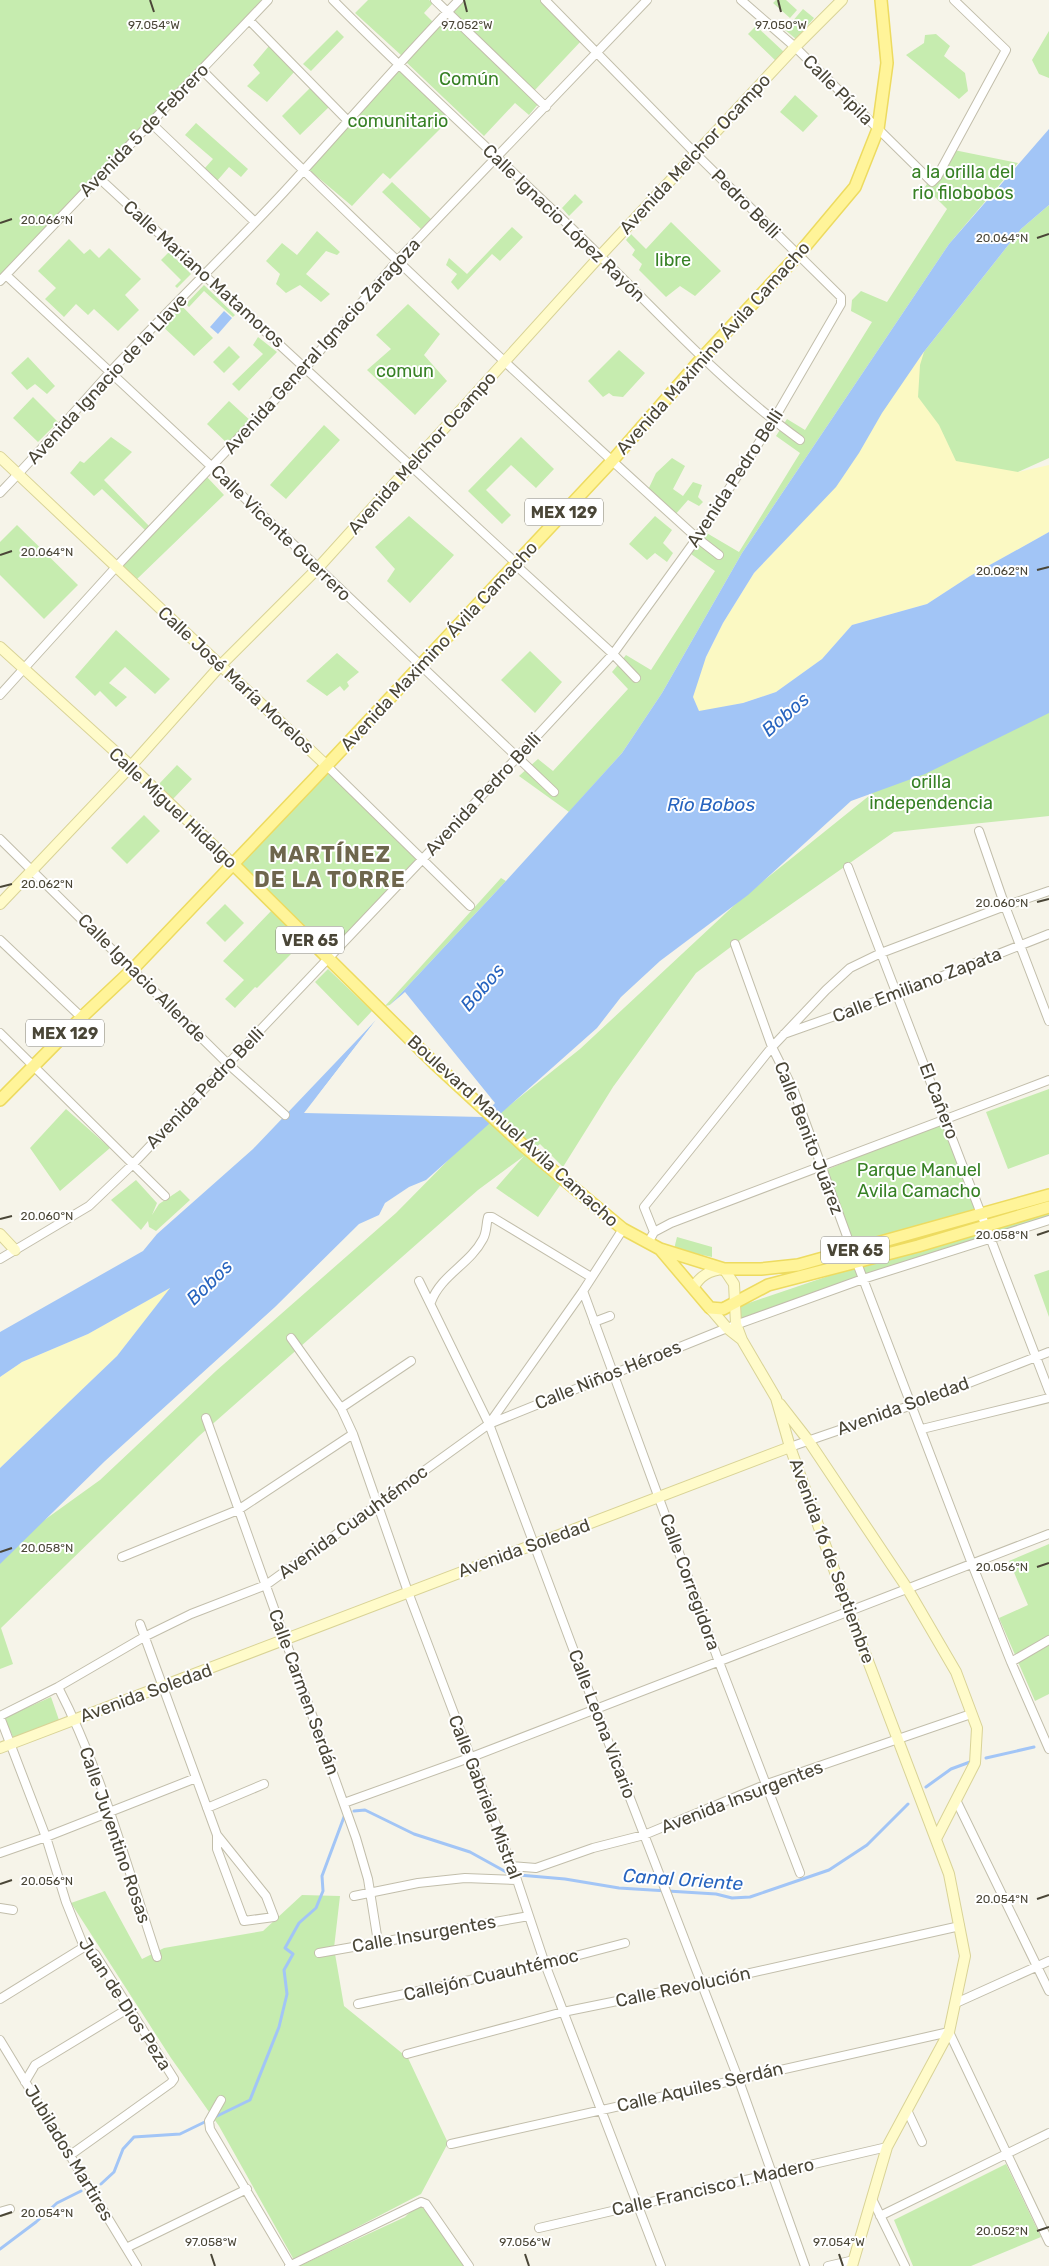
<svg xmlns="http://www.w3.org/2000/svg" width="1049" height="2266" font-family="Rubik,sans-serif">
	<rect width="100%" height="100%" fill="#f6f4e9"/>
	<!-- green -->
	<path fill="#c6ecaf" d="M0,0H273L0,283Z
		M368,0H429L433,3L424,13L433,22L402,56L355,13Z
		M462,0H542L582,40L534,91L452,10Z
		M776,0H786L797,10L790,18L773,3Z
		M803,9L814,18L796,39L785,30Z
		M449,14L539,103L529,115L515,103L484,136L405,61Z
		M756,26L785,53L777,62L748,34Z
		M337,30L344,37L311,71L303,64Z
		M1049,31V78L1039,74L1032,60Z
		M936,34L950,46L944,56L965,73L968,91L959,99L906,55L924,43L925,35Z
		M269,46L295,71L267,102L247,86L260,73L253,65Z
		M397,68L450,119L390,179L383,173L352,206L308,169Z
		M311,87L330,106L300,135L282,116Z
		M795,95L818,116L803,132L780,112Z
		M196,123L248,169L241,177L229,167L217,181L204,169L213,159L185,135Z
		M949,149L1018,163L949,244L742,553L662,693L622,753L569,812L519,776L538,759L553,771L628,689L612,672L626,655L651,670L715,571L691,554L705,532L739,552L800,453L776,436L787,419L805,430L872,322L851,311L852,300L861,291L887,302L947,209L925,187Z
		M392,182L431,219L421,229L382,192Z
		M575,194L583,202L569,216L562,208Z
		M1049,205V458L1018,472L806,517L923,353L1021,229Z
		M671,222L721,271L695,296L680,286L666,297L639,270L642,264L632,255L635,250L626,240L631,234L646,249Z
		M512,227L523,237L500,261L492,254L458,290L451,282L457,274L446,265L449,258L467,274Z
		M317,231L340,252L337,255L326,251L306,274L330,294L321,302L300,285L286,293L276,284L280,274L266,261L282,243L297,255Z
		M69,239L84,254L90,249L99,258L109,248L141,279L125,295L139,310L118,331L94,309L88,315L76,304L64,317L45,299L56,288L38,271Z
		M169,252L191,274L177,288L175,286L181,280L161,260Z
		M204,285L235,315L233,317L204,291L189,307L186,304Z
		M178,302L213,338L194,356L158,322Z
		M408,304L440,334L424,355L447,381L415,415L367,370L391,349L376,335Z
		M258,337L277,352L239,391L232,384L263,354L253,345Z
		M229,346L240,357L224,373L213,362Z
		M619,350L645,373L623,397L613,396L609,393L603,397L588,381Z
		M28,357L55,386L47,394L35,384L27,390L11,373Z
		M33,397L58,422L38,442L13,418Z
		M229,401L252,422L229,445L207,424Z
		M324,425L340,440L286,499L270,485Z
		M111,437L132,452L104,480L150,527L146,531L102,489L94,496L70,473L80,461L84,463Z
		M521,437L554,469L536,488L511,465L486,490L511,515L502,524L468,491Z
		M672,458L685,466L673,489L683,496L693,482L702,485L698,497L703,502L699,506L688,500L674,516L647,492L656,473Z
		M207,477L224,495L136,580L118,569Z
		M409,516L454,555L410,603L387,581L395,569L375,547Z
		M655,516L672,530L663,543L673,553L667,562L655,553L647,560L629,544Z
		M17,525L78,585L44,619L0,575V542Z
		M116,630L170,679L155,694L125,667L109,683L127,697L116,707L100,691L95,696L75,677Z
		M530,651L562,682L535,713L501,680Z
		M337,653L359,672L347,682L349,686L344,691L340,686L327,696L306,681Z
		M1049,692V816L894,832L736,943L696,973L613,1087L563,1167L540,1144L527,1154L561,1184L538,1217L496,1188L524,1156L478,1190L199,1436L1,1628L13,1664L0,1669V1552L100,1480L216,1371L396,1213L475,1133L580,1049L741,899L926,750Z
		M177,765L192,779L173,799L158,785Z
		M327,769L422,859L331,954L236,864Z
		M144,815L160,831L127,864L111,848Z
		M501,878L506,881L390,1005L385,1006Z
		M225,904L244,923L225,942L206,923Z
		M272,910L304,941L257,988L255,987L235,1008L225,999L244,980L223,961Z
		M328,969L372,1011L358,1026L315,982Z
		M1049,1089V1154L1008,1169L986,1112Z
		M66,1109L110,1148L60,1191L30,1148Z
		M945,1120L979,1210L854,1248L824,1171Z
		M136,1180L157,1203L152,1215L159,1204L180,1190L190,1200L156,1231L149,1227L148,1221L141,1230L111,1200Z
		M1049,1208V1220L992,1237L989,1227Z
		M986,1228L989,1237L864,1278L860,1266Z
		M677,1237L712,1247V1257L674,1249Z
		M858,1266L862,1278L741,1319L740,1306Z
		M1049,1270V1317L1034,1275Z
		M1049,1544V1694L1035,1701L999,1618L1028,1605L1009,1561Z
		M51,1697L59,1720L14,1739L4,1718Z
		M105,1891L142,1959L164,1948L263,1931L302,1895L340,1896L334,1948L344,2006L408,2058L448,2143L421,2194L294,2260L219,2126L171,2058L71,1903Z
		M1006,2164L1041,2237L971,2266H913L894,2220Z
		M422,2200L467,2266H299L405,2217Z"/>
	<!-- sand -->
	<path fill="#fbf9c3" d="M931,329L920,365L918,397L939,425L956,461L1018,472L1049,465V532L970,576L927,604L852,625L822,659L776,692L743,703L699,712L693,697L700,670L723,623L754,573L811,512L887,405Z
		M171,1287L117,1356L0,1468V1377L22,1362L88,1334Z"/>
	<!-- water -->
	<path fill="#a2c5f6" d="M1049,129V205L1021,229L923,353L882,413L859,453L836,487L754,573L723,623L706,657L693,697L699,711L743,703L776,692L822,659L852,625L927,604L970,576L1049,532V713L925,774L851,801L748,895L660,961L621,997L597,1028L426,1180L409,1187L385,1203L379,1215L359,1224L275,1307L105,1461L0,1564V1468L117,1356L170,1288L88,1334L22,1362L0,1377V1332L143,1251L157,1234L253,1149L376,1020L315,1099L402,995L390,1005L506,881L622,753L662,693L742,553L949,244Z
		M224,311L232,318L218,334L210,327Z"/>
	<!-- pier -->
	<path fill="#f6f4e9" d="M405,992L495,1103L482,1117L304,1113L376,1020L377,1018V1022L390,1005Z"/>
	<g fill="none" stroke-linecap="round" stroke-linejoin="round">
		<!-- stream -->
		<path stroke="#a2c5f6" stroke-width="3" d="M986,1758L1034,1747
			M926,1787L951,1769L970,1762
			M354,1811L365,1810L414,1834L470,1852L508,1873
			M519,1875L565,1879L619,1888L716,1894L732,1898L750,1897L829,1870L867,1845L908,1804
			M101,2184L114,2172L123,2149L134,2137L180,2134L250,2100L279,2027L287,1994L284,1970L293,1954L285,1948L299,1923L316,1908L323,1891L322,1876L344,1817
			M0,2249L36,2222L57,2203L81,2191"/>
		<!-- street casing -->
		<g stroke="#c2beab" stroke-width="10">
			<path id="street" d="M333,0C416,84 503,161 587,243C656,310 721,383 800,440
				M435,0L546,107
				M741,0L795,47L932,182L937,177L1006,50L954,0
				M249,20L349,122
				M202,70C362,231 529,386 697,538L719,555
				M151,123L255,222
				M99,178L516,563L520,569L613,654L636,678
				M6,275L212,467L554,792
				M0,281L268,0
				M0,493C39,453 75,411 112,370C168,310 227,253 283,193C342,129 398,63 459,0
				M0,695L116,567L306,367L398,260L647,0
				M327,766L470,906
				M979,831L1005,906L1049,1021
				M0,839L227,1063L285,1115
				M848,867L1049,1391
				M0,940L77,1013L83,1016
				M735,944L772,1047L794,1091L852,1250L972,1564L1011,1662L1049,1749
				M0,1033L165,1196
				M784,1034L897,994L1049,934
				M654,1232L644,1207L772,1047L826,990L850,968L881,953L1005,906L1049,891
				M648,1243L654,1232L671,1223L1049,1080
				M0,1259L89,1206L132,1165L434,847L613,654L697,538L773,421L841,304V297L696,154L545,0
				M419,1281L489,1424L596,1710L738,2078L805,2266
				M583,1291L719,1662L800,1873
				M431,1302C441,1275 470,1264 483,1239C487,1232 486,1224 488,1217H492L591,1277
				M594,1322L610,1316
				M291,1338L341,1408L353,1434L408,1592L517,1880L545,1964L661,2266
				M341,1408L411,1361
				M206,1418L356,1838L368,1879L378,1942
				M489,1424L727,1328L863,1279L1049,1220
				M922,1429L1049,1398
				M790,1447L912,1405L1049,1352
				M122,1557L238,1510L353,1434
				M140,1624L217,1835V1849L244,1921L274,1917L266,1896L217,1835
				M1011,1662L1049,1640
				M58,1687C102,1772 127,1867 157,1957
				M0,1716L58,1687L144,1637L191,1614L266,1585L489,1424L583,1291L623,1229
				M0,1717L46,1837L66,1902L84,1947L95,1954L174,2079L171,2083L69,2156
				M956,1800L1049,1991
				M344,1803L469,1758L1049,1534
				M207,1808L264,1784
				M0,1853L46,1837L196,1778
				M511,1866L536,1868L593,1848L644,1835L767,1784L971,1714
				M354,1896L418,1883L465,1878L517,1880
				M0,1908L13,1910
				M319,1953L529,1916
				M0,1999L84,1947
				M956,2003L1049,1961
				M358,2004L545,1964L625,1943
				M0,2040L137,2266
				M407,2054L563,2012L701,1984L960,1926
				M25,2082L35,2065L129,2008
				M221,2100L209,2121L210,2129L291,2266
				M907,2110L922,2142
				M451,2144L949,2032L1049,2242
				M872,2199L905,2266
				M0,2212L10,2209
				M880,2216L1049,2133
				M539,2228L887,2147
				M126,2248L247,2189
				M289,2266L421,2202L426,2204L469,2266
				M828,2266L854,2260"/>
		</g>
		<!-- secondary casing -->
		<g stroke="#d9d396" stroke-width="12">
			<path id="secondary" d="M0,457L327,766
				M0,647L131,766L234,865
				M0,904L131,766L221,665L318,568L600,256L795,47L842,0
				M0,1234L15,1250
				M693,1288C700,1276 709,1270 724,1269L734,1284L736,1324L742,1340L776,1398L790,1447L849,1611L949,1874L965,1956L949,2032L887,2147L852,2266
				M710,1308L727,1328L741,1339
				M780,1404L808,1440L907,1588L956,1672L977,1728L975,1763L936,1839
				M0,1748L790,1447"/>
		</g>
		<!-- primary casing -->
		<g stroke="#eddb60" stroke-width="14">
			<path id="primary" d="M234,865L434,1063L525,1147L623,1229L660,1249L724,1269H761L798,1265L1049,1195
				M0,1100L83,1016L133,969L315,778L612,461L702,358L798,255L855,187L878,129L887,63L881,0
				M660,1249L710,1308L723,1309L768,1285L918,1246L1049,1207"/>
		</g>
		<!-- street -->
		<use href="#street" stroke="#fff" stroke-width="8"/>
		<!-- secondary -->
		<use href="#secondary" stroke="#fffbca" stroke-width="10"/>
		<!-- primary -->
		<use href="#primary" stroke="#fff499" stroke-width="11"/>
	</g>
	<!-- ticks -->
	<path fill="none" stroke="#4a4637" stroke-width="2" d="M150,0L154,12M464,0L467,12M778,0L781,12M0,223L12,219M1037,238L1049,234M0,555L12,551M1037,570L1049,567M0,887L12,884M1037,902L1049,899M0,1219L12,1216M1037,1235L1049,1231M0,1552L12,1548M1037,1567L1049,1563M0,1884L12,1880M1037,1899L1049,1895M0,2216L12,2212M1037,2231L1049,2227M211,2254L215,2266M525,2254L529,2266M839,2254L843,2266"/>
	<g text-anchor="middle" stroke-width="4" stroke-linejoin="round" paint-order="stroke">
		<!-- shield labels -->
		<g fill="#fff" stroke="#807e73" stroke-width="1">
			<rect x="525" y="498.5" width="78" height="27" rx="4"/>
			<rect x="276" y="926.5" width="68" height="27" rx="4"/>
			<rect x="26" y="1019.5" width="78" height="27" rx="4"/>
			<rect x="821" y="1236.5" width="68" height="27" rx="4"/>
		</g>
		<g font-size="16" font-weight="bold" fill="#4a4637">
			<text x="564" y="518">MEX 129</text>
			<text x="310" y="946">VER 65</text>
			<text x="65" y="1039">MEX 129</text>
			<text x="855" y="1256">VER 65</text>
		</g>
		<!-- park labels -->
		<g font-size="18" fill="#378125" stroke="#fff">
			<text x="469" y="85">Común</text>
			<text x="398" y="127">comunitario</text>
			<text x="963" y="178">a la orilla del<tspan x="963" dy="21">rio filobobos</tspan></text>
			<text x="673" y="266">libre</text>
			<text x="405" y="377">comun</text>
			<text x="931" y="788">orilla<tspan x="931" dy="21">independencia</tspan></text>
			<text x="919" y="1176">Parque Manuel<tspan x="919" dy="21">Avila Camacho</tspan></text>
		</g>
		<!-- street labels -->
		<g font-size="18" fill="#4a4637" stroke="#fff">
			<text transform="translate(838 90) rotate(45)" y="6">Calle Pípila</text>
			<text transform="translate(144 130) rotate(-46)" y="6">Avenida 5 de Febrero</text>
			<text transform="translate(695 154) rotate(-47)" y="6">Avenida Melchor Ocampo</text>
			<text transform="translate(746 204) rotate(45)" y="6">Pedro Belli</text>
			<text transform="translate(564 223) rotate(44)" y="6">Calle Ignacio López Rayón</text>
			<text transform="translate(204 274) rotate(42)" y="6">Calle Mariano Matamoros</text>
			<text transform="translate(322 346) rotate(-48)" y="6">Avenida General Ignacio Zaragoza</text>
			<text transform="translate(713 348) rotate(-48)" y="6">Avenida Maximino Ávila Camacho</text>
			<text transform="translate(107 379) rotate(-47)" y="6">Avenida Ignacio de la Llave</text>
			<text transform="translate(422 453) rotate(-48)" y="6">Avenida Melchor Ocampo</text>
			<text transform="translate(735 478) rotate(-57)" y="6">Avenida Pedro Belli</text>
			<text transform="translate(281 533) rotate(44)" y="6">Calle Vicente Guerrero</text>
			<text transform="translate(439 646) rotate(-47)" y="6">Avenida Maximino Ávila Camacho</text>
			<text transform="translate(236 680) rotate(43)" y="6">Calle José María Morelos</text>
			<text transform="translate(483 794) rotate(-47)" y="6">Avenida Pedro Belli</text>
			<text transform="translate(173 808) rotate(43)" y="6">Calle Miguel Hidalgo</text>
			<text transform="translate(142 978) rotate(45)" y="6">Calle Ignacio Allende</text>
			<text transform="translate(917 985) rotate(-21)" y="6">Calle Emiliano Zapata</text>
			<text transform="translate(205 1088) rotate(-46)" y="6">Avenida Pedro Belli</text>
			<text transform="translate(939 1101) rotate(69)" y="6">El Cañero</text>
			<text transform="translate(513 1131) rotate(42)" y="6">Boulevard Manuel Ávila Camacho</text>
			<text transform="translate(809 1138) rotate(69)" y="6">Calle Benito Juárez</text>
			<text transform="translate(608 1375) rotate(-22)" y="6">Calle Niños Héroes</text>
			<text transform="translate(903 1406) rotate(-20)" y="6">Avenida Soledad</text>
			<text transform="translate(353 1522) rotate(-36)" y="6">Avenida Cuauhtémoc</text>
			<text transform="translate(524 1548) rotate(-20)" y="6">Avenida Soledad</text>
			<text transform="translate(832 1561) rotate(70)" y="6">Avenida 16 de Septiembre</text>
			<text transform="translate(690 1582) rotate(70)" y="6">Calle Corregidora</text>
			<text transform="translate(304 1692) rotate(70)" y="6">Calle Carmen Serdán</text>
			<text transform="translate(146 1693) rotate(-20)" y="6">Avenida Soledad</text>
			<text transform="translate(602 1724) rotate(69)" y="6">Calle Leona Vicario</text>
			<text transform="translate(485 1797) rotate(69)" y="6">Calle Gabriela Mistral</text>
			<text transform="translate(742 1797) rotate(-21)" y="6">Avenida Insurgentes</text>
			<text transform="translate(115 1835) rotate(71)" y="6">Calle Juventino Rosas</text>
			<text transform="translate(424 1934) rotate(-10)" y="6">Calle Insurgentes</text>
			<text transform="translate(491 1975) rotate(-13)" y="6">Callejón Cuauhtémoc</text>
			<text transform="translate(683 1987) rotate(-12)" y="6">Calle Revolución</text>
			<text transform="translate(125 2004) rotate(57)" y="6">Juan de Dios Peza</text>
			<text transform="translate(700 2087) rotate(-13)" y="6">Calle Aquiles Serdán</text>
			<text transform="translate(69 2153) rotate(59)" y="6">Jubilados Martires</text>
			<text transform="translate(713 2187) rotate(-13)" y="6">Calle Francisco I. Madero</text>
		</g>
		<!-- water labels -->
		<g font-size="19" font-style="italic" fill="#2764bf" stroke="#fff">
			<text transform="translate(785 714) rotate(-41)" y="7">Bobos</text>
			<text x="711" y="811">Río Bobos</text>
			<text transform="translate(482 987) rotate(-49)" y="7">Bobos</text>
			<text transform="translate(209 1282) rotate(-44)" y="7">Bobos</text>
			<text transform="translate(683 1879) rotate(4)" y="7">Canal Oriente</text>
		</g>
		<!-- district labels -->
		<g font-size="22" font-weight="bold" letter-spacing="1" fill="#6e664d" stroke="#fff">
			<text x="330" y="862">MARTÍNEZ<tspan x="330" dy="25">DE LA TORRE</tspan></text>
		</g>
	</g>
	<g font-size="12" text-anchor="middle" fill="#4a4637" stroke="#fff" stroke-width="4" stroke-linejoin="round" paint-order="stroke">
		<text x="781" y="29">97.050°W</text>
		<text x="154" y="29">97.054°W</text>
		<text x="467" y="29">97.052°W</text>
		<text x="47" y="224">20.066°N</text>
		<text x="1002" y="242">20.064°N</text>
		<text x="47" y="556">20.064°N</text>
		<text x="1002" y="575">20.062°N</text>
		<text x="47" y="888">20.062°N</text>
		<text x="1002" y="907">20.060°N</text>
		<text x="47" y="1220">20.060°N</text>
		<text x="1002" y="1239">20.058°N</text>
		<text x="47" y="1552">20.058°N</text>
		<text x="1002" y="1571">20.056°N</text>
		<text x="47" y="1885">20.056°N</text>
		<text x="1002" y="1903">20.054°N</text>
		<text x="47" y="2217">20.054°N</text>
		<text x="1002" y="2235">20.052°N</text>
		<text x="211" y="2246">97.058°W</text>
		<text x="525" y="2246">97.056°W</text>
		<text x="839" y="2246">97.054°W</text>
	</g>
</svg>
